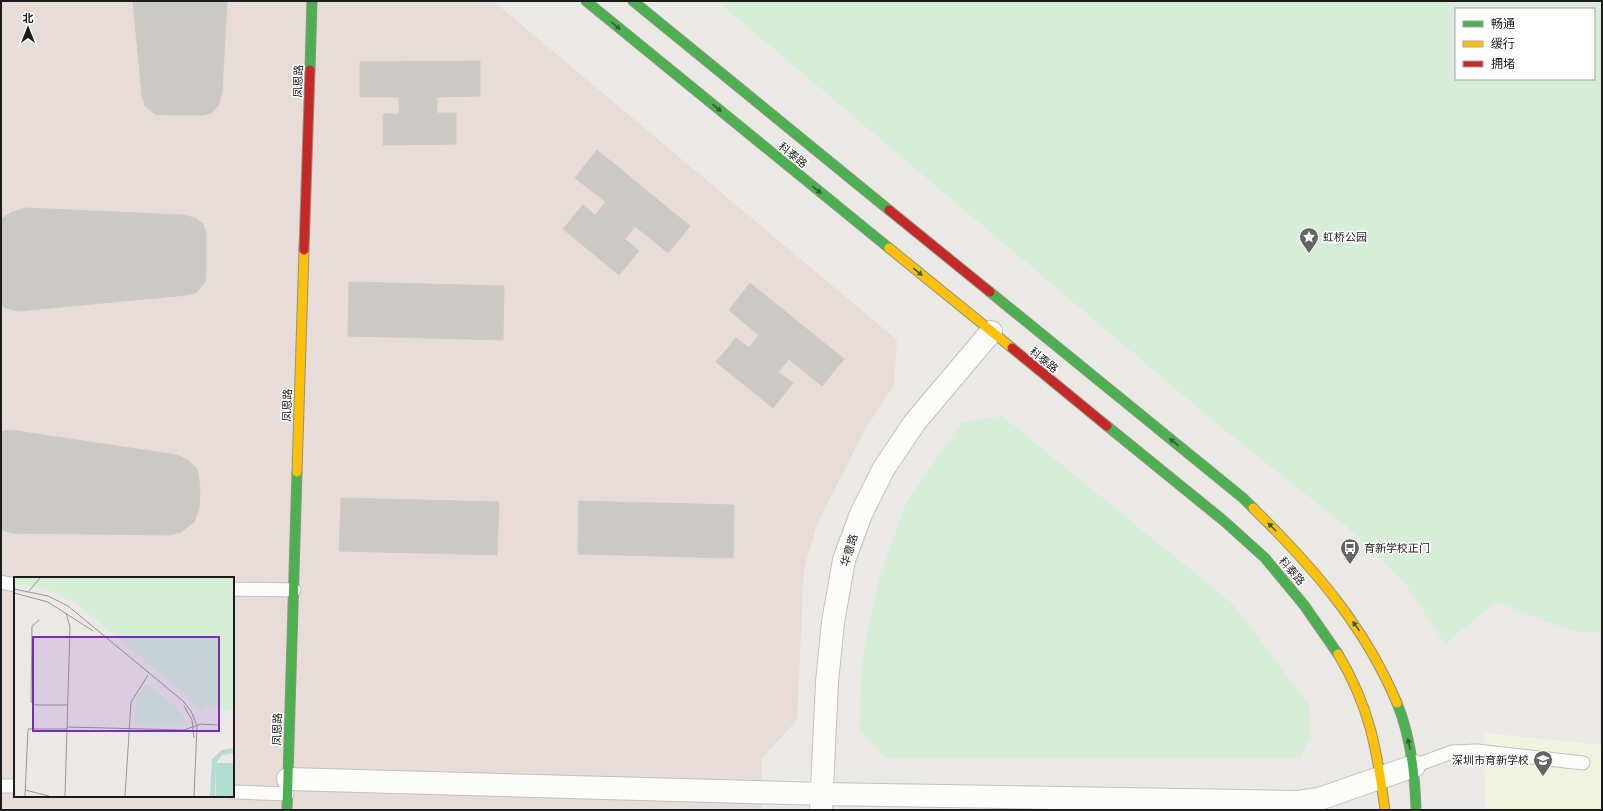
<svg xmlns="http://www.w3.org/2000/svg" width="1603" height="811" font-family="Barlow,'Noto Sans SC',sans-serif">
	<rect width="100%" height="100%" fill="#eae9e5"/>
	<!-- commercial -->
	<path fill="#e7dcd8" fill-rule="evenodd" d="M1,1H493L897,340L894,385L864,431L817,524L804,569L797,720L762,758L761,810H1ZM15,578H233V796H15Z"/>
	<!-- education -->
	<path fill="#f1f3e1" d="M1484,733L1602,745V810H1485Z"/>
	<!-- park -->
	<path fill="#d6eed8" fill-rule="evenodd" d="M717,1H1602V633L1572,631L1496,602L1445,644L1405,583L1346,526L1222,428ZM1456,9H1594V79H1456Z
		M1002,416L1234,605L1309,705L1311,736L1300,758H886L859,730L863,654L880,574L907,501L962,422Z"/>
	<!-- building -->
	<path fill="#cbc9c6" stroke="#cdcbc7" d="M133,1H227L222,92L219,104L213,112L204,115H166L155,114L145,106L142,95Z
		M480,61V96L437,97V113H456V144L383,145V114H399V97H360V62Z
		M597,150L690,226L668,253L635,226L625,239L639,251L619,275L563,229L583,205L595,215L606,202L575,178Z
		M26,208L183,215L195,218L203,224L206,233V271L205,282L197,292L187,295L19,311L5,308L1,304V219L12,212Z
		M349,282L504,286L503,340L348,336Z
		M750,283L844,359L822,386L789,359L778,372L793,383L773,408L716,362L736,338L749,348L759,335L729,310Z
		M10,430L177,455L188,460L197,469L200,487L199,509L194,522L181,532L169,535L12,533L1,530V432Z
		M341,498L499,502L497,555L339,551Z
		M579,501L734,505L733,558L578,554Z"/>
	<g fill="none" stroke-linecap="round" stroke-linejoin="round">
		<!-- lane casing -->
		<g stroke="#c1c1bf" stroke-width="15">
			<path id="lane" d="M1,582L15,585
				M233,589L294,590
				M1414,766L1452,752L1477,751L1583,763
				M1,786H15
				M233,792L287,794"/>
		</g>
		<!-- street casing -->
		<g stroke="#c1c1bf" stroke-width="24">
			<path id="street" d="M288,779L822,794L1297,802L1319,799L1414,766
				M821,810L827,682L833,622L844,560L861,514L884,468L915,422L991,332"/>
		</g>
		<!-- fast casing -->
		<g stroke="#8e9280" stroke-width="11">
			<path id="fast" d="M586,1L889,248
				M633,1L889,210
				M310,70L312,1
				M990,292L1243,498L1253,508
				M1107,426L1224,521L1265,558L1304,605L1338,654
				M1397,703C1411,737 1415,774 1416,810
				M287,810L297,472"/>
		</g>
		<!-- slow casing -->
		<g stroke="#8e9280" stroke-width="11">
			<path id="slow" d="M889,248L1012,348
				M297,472L304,250
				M1253,508C1313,567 1364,625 1397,703
				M1338,654C1370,707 1377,750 1385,810"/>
		</g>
		<!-- jam casing -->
		<g stroke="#8e9280" stroke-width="11">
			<path id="jam" d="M889,210L990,292
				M304,250L310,70
				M1012,348L1107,426"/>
		</g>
		<!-- lane -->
		<use href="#lane" stroke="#fcfcfb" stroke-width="13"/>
		<!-- street -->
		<use href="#street" stroke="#fcfcfb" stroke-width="22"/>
		<!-- fast -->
		<use href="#fast" stroke="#4caf50" stroke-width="9"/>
		<!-- slow -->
		<use href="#slow" stroke="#ffc107" stroke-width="9"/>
		<!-- jam -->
		<use href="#jam" stroke="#c62828" stroke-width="9"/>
	</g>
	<!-- one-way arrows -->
	<defs><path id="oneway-solid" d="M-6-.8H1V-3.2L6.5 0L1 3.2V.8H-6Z"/></defs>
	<g fill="#325e33">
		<use href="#oneway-solid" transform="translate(616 26) rotate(39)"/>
		<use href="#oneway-solid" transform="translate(717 108) rotate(39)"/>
		<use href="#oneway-solid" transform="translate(817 190) rotate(39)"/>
		<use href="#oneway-solid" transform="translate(918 272) rotate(39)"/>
		<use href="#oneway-solid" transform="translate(1174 442) rotate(-141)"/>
		<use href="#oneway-solid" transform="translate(1272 527) rotate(-135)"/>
		<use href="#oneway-solid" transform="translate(1356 626) rotate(-125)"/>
		<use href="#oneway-solid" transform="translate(1409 744) rotate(-102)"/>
	</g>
	<!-- icons -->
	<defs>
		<g id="sight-pin" transform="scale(1)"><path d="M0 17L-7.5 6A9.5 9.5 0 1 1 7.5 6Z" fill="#646462" stroke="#fff"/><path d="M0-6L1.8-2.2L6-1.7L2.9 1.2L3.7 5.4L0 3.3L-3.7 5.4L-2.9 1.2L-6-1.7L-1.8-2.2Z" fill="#fff"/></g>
		<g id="bus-pin" transform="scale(1)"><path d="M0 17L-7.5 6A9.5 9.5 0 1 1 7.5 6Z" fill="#646462" stroke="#fff"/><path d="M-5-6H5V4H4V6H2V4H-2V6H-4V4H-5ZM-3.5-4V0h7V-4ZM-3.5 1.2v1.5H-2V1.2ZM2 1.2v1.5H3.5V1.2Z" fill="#fff"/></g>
		<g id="school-pin" transform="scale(1)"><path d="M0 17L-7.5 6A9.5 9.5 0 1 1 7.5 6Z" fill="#646462" stroke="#fff"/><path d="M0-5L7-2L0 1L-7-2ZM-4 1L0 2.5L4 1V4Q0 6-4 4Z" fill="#fff"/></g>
	</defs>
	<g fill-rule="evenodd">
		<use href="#sight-pin" x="1309" y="237"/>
		<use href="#bus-pin" x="1350" y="548"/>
		<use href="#school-pin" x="1543" y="760"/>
	</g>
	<g text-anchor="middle" stroke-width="3" stroke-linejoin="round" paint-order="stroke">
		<!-- street labels -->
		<g font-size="11" fill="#1c1c1c" stroke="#fff">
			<text transform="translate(298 81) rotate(-88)" y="4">凤恩路</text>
			<text transform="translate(793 155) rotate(39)" y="4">科泰路</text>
			<text transform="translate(1044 360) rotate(39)" y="4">科泰路</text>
			<text transform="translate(287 405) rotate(-88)" y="4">凤恩路</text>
			<text transform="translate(849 550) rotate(-73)" y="4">华意路</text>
			<text transform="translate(1292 571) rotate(50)" y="4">科泰路</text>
			<text transform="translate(277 729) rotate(-88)" y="4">凤恩路</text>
		</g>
		<!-- poi labels -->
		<g font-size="11" fill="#1c1c1c" stroke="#fff" text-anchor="start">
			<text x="1323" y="241">虹桥公园</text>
			<text x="1364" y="552">育新学校正门</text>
			<text x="1529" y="764" text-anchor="end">深圳市育新学校</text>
		</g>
	</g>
	<!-- overview -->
	<g transform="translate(14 577)">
		<rect width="220" height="220" fill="#eae9e5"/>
		<path d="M0,1H220V131L212,134L193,130L187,135L175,121L66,29L35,13L0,6ZM135,108L162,130L171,142L170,148H122L119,144L124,118L131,109Z" fill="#d6eed8"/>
		<path d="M220,171V176L208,178L202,186H220V219H202L201,188V219H196L198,182L208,173Z" fill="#b5dcd0"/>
		<path fill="none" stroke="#989795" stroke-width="1" d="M0,12L34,19L54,29L169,124L177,134L183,149L180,219M15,14L26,1M0,16L34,25L79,54M25,43L18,49L17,125L22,128H53M170,129L178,143L180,161M53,150L170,153L187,147L203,148M11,213L35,219M11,219L14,152H53M51,219L56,50L52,36M111,219L117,125L134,98"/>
		<path fill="#7b2cbf" fill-opacity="0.15" stroke="#7b2cbf" stroke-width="2" d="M19,60H205V154H19Z"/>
		<rect width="220" height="220" fill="none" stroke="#1c1c1c" stroke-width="2"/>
	</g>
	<!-- border -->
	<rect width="1603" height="811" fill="none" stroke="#1c1c1c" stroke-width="4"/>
	<!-- legend -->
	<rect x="1455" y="8" width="140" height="72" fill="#ffffff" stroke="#a4a4a4"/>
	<rect x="1463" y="21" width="20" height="6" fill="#4caf50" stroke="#a4a4a4"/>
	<text x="1491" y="28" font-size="12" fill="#1c1c1c">畅通</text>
	<rect x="1463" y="41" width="20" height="6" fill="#ffc107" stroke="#a4a4a4"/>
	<text x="1491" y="48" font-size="12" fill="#1c1c1c">缓行</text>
	<rect x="1463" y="61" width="20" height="6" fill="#c62828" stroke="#a4a4a4"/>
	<text x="1491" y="68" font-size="12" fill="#1c1c1c">拥堵</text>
	<!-- north arrow -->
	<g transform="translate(28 28)" stroke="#ffffff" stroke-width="3" paint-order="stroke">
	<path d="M0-3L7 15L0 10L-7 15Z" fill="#1c1c1c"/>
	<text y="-6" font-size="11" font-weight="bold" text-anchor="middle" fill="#1c1c1c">北</text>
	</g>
</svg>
